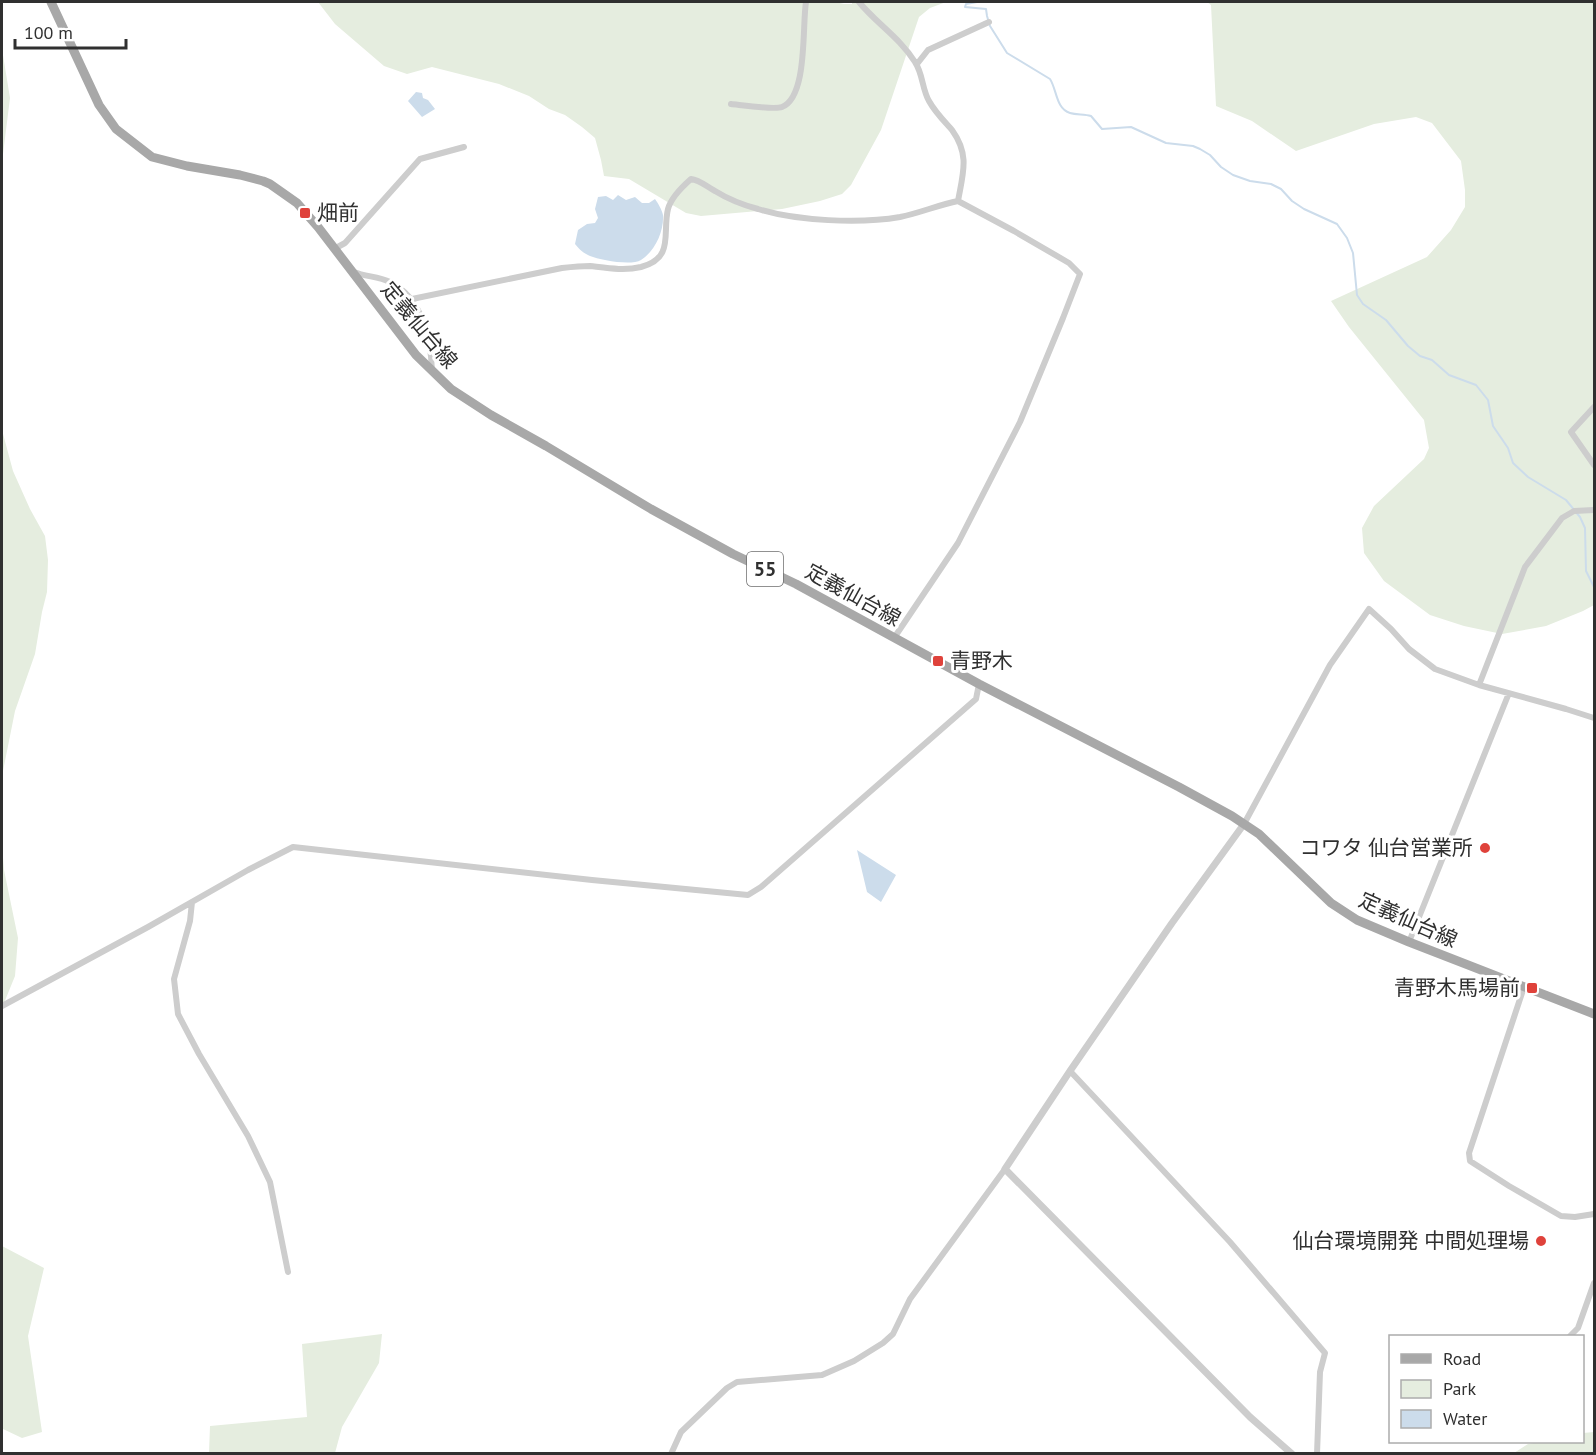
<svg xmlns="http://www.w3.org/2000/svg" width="1596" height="1455" font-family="'PT Sans','Noto Sans JP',sans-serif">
	<rect width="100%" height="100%" fill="#fff"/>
	<!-- green -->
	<path fill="#e5eddf" d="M318,2H835L844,4H852V2H946L930,8L919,17L881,130L851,185L842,194L820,201L782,209L701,216L686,213L629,179L604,176L601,160L595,138L582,127L565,115L549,109L529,96L499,84L432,67L407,74L384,66L335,24Z
		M1207,2H1594V605L1583,611L1546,626L1502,634L1464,626L1430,615L1384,581L1364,553L1362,528L1374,506L1424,459L1429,448L1424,420L1349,327L1331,301L1427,257L1451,230L1465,207V190L1461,161L1432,123L1416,117L1374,124L1296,151L1252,121L1216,106L1211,5Z
		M2,49L10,98L2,162Z
		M2,430L13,471L30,509L45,536L48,560L47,592L42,612L35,654L15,711L2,776Z
		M2,845L4,870L18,938L15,976L2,1008Z
		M2,1246L44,1268L28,1336L42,1432L22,1438L3,1429L2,1424Z
		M382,1334L379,1363L342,1427L335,1453H209L210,1426L307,1417L302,1344Z
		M1594,1432V1453H1514L1528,1444L1539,1442H1582L1583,1433Z"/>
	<!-- water -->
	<path fill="#ccdceb" d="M416,92L422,93L423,98L428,100L435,109L422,117L408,101Z
		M618,195L626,200L635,197L642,203H649L655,199C658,203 662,210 663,215C664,232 655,251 641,260C631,266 600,260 590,256C583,253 579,249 575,244L578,230L587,224L595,223L598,218L595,209L598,197L606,196L613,200Z
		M857,850L896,875L881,902L867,892Z"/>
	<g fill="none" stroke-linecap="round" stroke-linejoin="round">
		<!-- stream -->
		<path stroke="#ccdceb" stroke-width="2" d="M977,2L966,4L965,7L986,9L987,16L990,26L1007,53L1050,79C1057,90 1056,109 1070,113C1077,115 1084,114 1091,116L1102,129L1131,127L1166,143L1193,146L1200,149L1210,155L1221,167L1233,175L1250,181L1271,184L1281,189L1292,201L1304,209L1337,224L1347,238L1353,253L1357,295L1363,304L1386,320L1408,346L1420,356L1432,360L1449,375L1476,385L1488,400L1493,426L1508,448L1513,463L1528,477L1566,500L1580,517L1585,528L1586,571L1594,587"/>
		<!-- minor -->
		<path stroke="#cdcdcd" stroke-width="6" d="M859,2C876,23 900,38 915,62C923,74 922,89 929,101C935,112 944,121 952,130C970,155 963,173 958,201
			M917,64L928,50L989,22
			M731,104C741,105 774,110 782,107C808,97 802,25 806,2
			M334,249L345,243L420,159L464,147
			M354,272C366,277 378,276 390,282C422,298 431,338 432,371
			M412,299L562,268C571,267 581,266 590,266C607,268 624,271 641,267C675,258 662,233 668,209C671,198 683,186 691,179C700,180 707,187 715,191C728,199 743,205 758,209C796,221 860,224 900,217C920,213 938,205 958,201L1014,231L1069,263L1080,274L1063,318L1020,422L958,543L894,638
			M1594,407L1571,432L1594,465
			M1479,685L1525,567L1562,518L1574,511L1594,510
			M1244,824L1330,665L1369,609L1391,629L1409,649L1435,669L1479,685L1566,709L1594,718
			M192,902L190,921L174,979L178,1014L199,1054L248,1136L270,1182L288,1272
			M1409,942L1509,693
			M1524,987L1469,1153L1470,1161L1509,1186L1561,1216L1575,1217L1594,1214
			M2,1006L148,927L248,870L293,847L592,880L748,895L761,887L976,699L979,684
			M1070,1071L1230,1242L1325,1353L1320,1372L1317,1454
			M1570,1336L1578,1328L1594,1283
			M671,1454L681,1432L727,1388L737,1382L822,1375L854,1361L883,1343L893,1334L910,1299L1005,1169"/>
		<!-- tertiary -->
		<path stroke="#cdcdcd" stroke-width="7" d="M1244,824L1172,923L1070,1071L1005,1169L1250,1417L1292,1454"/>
		<!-- primary -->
		<path stroke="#a8a8a8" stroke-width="9" d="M51,2L99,105L116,129L152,157L187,166L240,175L263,181L270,184L297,203L318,227L416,355L451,389L491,415L546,446L651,509L733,554L796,584L979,684L1179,787L1232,816L1259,834L1331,903L1357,920L1409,942L1594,1014"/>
	</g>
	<!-- markers -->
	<g fill="#df423b" stroke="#fff" stroke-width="2">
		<rect x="299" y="207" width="12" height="12" rx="3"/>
		<rect x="932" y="655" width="12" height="12" rx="3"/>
		<circle cx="1485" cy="848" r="6"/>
		<rect x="1526" y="982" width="12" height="12" rx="3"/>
		<circle cx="1541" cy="1241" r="6"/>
	</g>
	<g text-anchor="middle" stroke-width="6" stroke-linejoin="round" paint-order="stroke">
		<!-- shield labels -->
		<rect fill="#fff" stroke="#6e6e6e" stroke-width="1.5" x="747" y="552" width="36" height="34" rx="4.5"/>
		<g font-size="20" font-weight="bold" fill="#303030">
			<text x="765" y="576">55</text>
		</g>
		<!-- poi labels -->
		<g font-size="21" fill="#303030" stroke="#fff" text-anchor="end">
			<text x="317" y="220" text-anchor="start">畑前</text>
			<text x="950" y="668" text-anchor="start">青野木</text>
			<text x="1473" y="855">コワタ 仙台営業所</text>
			<text x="1520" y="995">青野木馬場前</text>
			<text x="1529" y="1248">仙台環境開発 中間処理場</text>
		</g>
		<!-- street labels -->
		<g font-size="21" fill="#303030" stroke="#fff">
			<text transform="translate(419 325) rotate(50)" y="7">定義仙台線</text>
			<text transform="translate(853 595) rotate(29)" y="7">定義仙台線</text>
			<text transform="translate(1408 920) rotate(24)" y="7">定義仙台線</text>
		</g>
	</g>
	<!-- border -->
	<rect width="1596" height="1455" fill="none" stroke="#303030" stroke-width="6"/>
	<!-- legend -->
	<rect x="1389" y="1335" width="195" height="108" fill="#ffffff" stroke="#acacac" stroke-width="1.5"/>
	<rect x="1401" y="1354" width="30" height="9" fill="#a8a8a8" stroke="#acacac" stroke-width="1.5"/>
	<text x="1443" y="1365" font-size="18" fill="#303030">Road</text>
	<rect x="1401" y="1380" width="30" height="18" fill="#e5eddf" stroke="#acacac" stroke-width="1.5"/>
	<text x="1443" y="1395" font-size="18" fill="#303030">Park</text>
	<rect x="1401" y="1410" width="30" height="18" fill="#ccdceb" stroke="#acacac" stroke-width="1.5"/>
	<text x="1443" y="1425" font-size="18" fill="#303030">Water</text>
	<!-- scale -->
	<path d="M15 39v9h111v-9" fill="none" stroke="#303030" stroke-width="3"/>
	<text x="24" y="39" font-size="18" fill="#303030" stroke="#ffffff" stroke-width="4.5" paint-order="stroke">100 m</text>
</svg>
